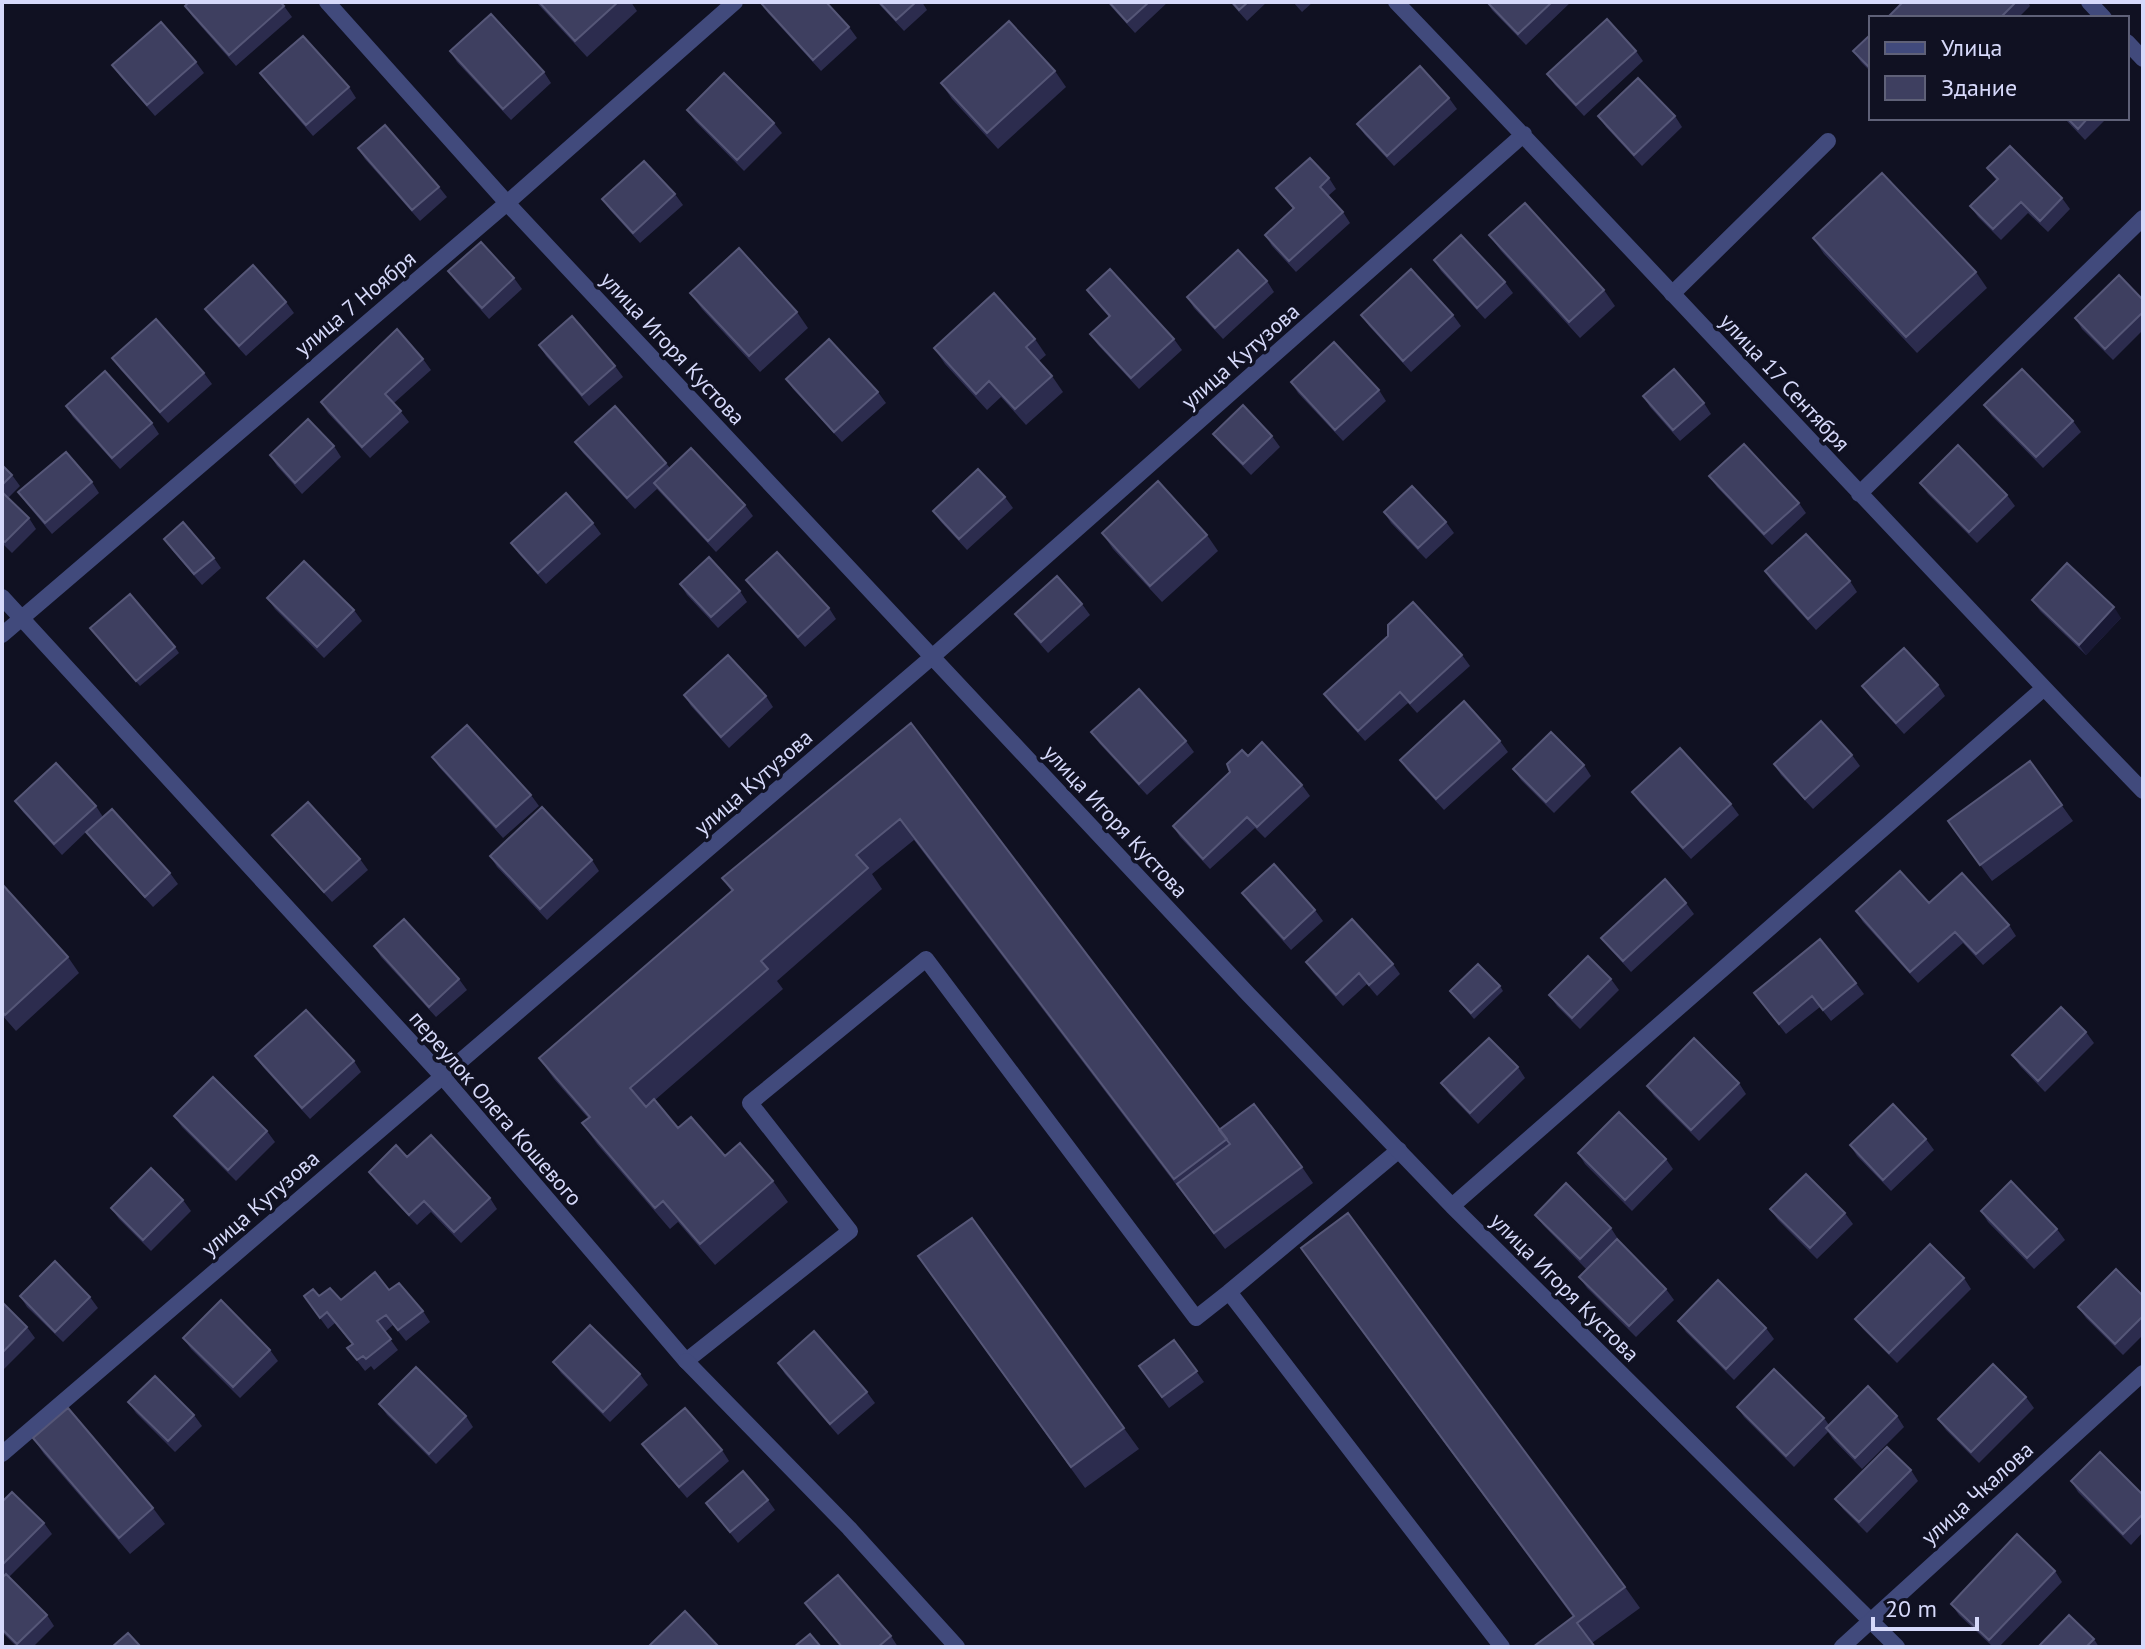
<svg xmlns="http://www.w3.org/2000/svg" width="2145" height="1649" font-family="'PT Sans',sans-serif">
	<rect width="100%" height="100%" fill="#101122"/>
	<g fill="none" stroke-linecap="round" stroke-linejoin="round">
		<!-- service -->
		<path stroke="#414a7c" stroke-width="16" d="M1672,294L1828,141
			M442,1076L686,1361L850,1231L750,1103L926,959L1196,1318L1229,1292
			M1399,1150L1229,1292L1502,1647"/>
		<!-- minor -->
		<path stroke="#414a7c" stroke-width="16" d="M327,2L507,203L1249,995L1452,1206L1897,1647
			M1396,2C1647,263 1891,530 2143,791
			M2089,2L2104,18
			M2127,42L2143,59
			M1859,494L2143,218
			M2,597L442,1076
			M2,635L507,203L735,2
			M1452,1206L2044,688
			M686,1361L849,1528L957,1647
			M2,1454L932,657L1524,134"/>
		<!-- tertiary -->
		<path stroke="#414a7c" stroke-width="16" d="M1842,1647L2143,1373"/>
	</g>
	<!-- wall -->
	<path fill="#2c2c4e" d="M536,2H631L637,11L587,57Z
		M760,2L849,27L857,38L821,71L768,13Z
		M877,2H922L927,10L904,31Z
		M1107,2H1168L1135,33Z
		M1230,2H1267L1247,21Z
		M1293,2H1313L1302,12Z
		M1487,2H1571L1526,45L1492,10Z
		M1903,2H2028L2030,6L2018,18H1887Z
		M185,6H284L292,17L236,66L192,16Z
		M1871,34V72L1861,62L1853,51Z
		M450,51L544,72L551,83L511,120L457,62Z
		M1636,51L1643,61L1584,116L1555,85L1547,74Z
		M196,62L204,73L155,116L120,76L112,65Z
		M1055,71L1066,87L998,149L952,99L941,83Z
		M260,73L349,87L356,98L313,136L268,84Z
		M1449,98L1457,109L1394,166L1365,135L1357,124Z
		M687,110L774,123L782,133L744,171L695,121Z
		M1598,116H1675L1682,127L1642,166L1606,127Z
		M2064,118H2107L2085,140Z
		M358,148L439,187L447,197L420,221L365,159Z
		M1987,168L2062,198L2070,209L2048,232L2028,213L2001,240L1978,217L1970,206L1996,180Z
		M1329,178L1336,189L1328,196L1343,212L1350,223L1296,272L1272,246L1265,235L1293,209L1276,188Z
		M675,194L683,205L640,243L610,210L602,199Z
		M1489,235L1604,290L1615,306L1580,338L1501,251Z
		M1813,238L1976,272L1987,288L1917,353L1824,254Z
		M1434,260L1505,282L1513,293L1485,319L1441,271Z
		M448,271L514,278L522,289L489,319L456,282Z
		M1267,281L1274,292L1223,339L1194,308L1187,297Z
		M1087,290L1174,339L1182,350L1139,389L1098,345L1090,334L1109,317L1094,300Z
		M690,293L797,312L808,328L760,372L702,309Z
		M2143,300V330L2113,360L2082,329L2075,318Z
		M286,302L294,313L246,356L212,319L205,309Z
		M1361,315H1453L1461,326L1411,372L1369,326Z
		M1035,339L1046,355L1039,361L1052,376L1063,392L1026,425L1001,397L987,410L945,364L934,348Z
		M539,345L615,366L623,377L589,406L546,356Z
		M112,358L204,373L212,384L168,423L120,369Z
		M423,359L431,370L394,403L409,422L370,458L328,413L321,402Z
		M786,379L878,392L886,403L842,442L793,389Z
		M1291,382L1379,390L1386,401L1343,441L1298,393Z
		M1643,396L1704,403L1711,414L1680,441L1650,407Z
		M1984,405L2073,421L2081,432L2043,468L1992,416Z
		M66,406L152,423L159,434L120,469L73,417Z
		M1213,434L1272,436L1280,447L1251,475L1221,444Z
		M575,442L666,463L670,468L745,505L753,516L716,552L657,489L635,509L583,453Z
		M334,446L341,457L302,494L277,466L270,455Z
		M2,465L12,475L20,486L8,498L29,518L36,529L12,553L2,543Z
		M1709,476L1799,503L1806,513L1772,545L1717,487Z
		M92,482L99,493L52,534L26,503L18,492Z
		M1920,483L2007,495L2015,506L1977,543L1928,494Z
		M1005,497L1013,508L967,550L941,522L933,511Z
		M1384,512L1446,522L1454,533L1426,559L1391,523Z
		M593,523L601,534L546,584L519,554L511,543Z
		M1102,533L1207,535L1218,551L1162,602L1113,549Z
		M164,539L214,558L221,568L202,585L172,550Z
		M1765,571L1850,581L1857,592L1816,630L1772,582Z
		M746,580L829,608L836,619L805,647L754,591Z
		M680,584L740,591L747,602L718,628L687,595Z
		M267,598L354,610L362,621L324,658L275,609Z
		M2032,600L2121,618L2086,655L2040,611Z
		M1082,604L1090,615L1048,653L1023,625L1015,614Z
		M90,628L175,647L179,653L140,686Z
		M1462,655L1470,666L1417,713L1408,703L1365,741L1332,705L1324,694Z
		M1938,685L1945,696L1904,734L1870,697L1862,686Z
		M684,695L766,696L773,707L729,748L691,706Z
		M911,723L1219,1130L1302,1167L1313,1183L1225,1249L914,840L872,874L882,889L777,981L783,989L655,1100L678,1128L725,1156L773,1181L788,1202L715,1265L678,1222L670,1229L597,1144L582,1123L588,1118L554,1079L539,1058L732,892L722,878Z
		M1091,732L1186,741L1194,752L1147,795L1099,743Z
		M1500,741L1508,752L1444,810L1407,770L1400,760Z
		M1852,755L1860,766L1813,809L1781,775L1774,764Z
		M1248,756L1302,785L1310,796L1265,838L1255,828L1210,869L1180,837L1173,826Z
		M432,757L531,795L539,806L503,838L439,767Z
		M2030,761L2073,821L1992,881L1948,821Z
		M1584,765L1591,776L1554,813L1521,780L1513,769Z
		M1632,792L1731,804L1739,815L1691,859L1639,802Z
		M15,801L96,806L103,817L170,873L178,884L153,907L94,843L86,832L62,855L23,812Z
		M272,835L360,859L368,870L332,902L280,845Z
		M490,856L592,860L599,871L547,920L497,867Z
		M2,884L68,957L79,973L16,1031L2,1015Z
		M1242,893L1315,910L1323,921L1291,950L1250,904Z
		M1686,903L1694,914L1631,972L1609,948L1601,938Z
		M1929,903L2009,925L2016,936L1983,965L1963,943L1918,983L1863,922L1856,911Z
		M374,946L459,979L467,990L436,1017L381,957Z
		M1306,962L1393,964L1400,974L1377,996L1367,984L1343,1006L1313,972Z
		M1611,979L1619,990L1580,1029L1557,1006L1549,995Z
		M1856,983L1864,994L1831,1021L1820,1007L1786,1034L1754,993Z
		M1500,986L1503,991L1474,1019L1450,991Z
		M2086,1032L2094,1043L2045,1092L2020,1066L2012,1055Z
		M255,1056L354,1061L361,1072L310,1119L263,1067Z
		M1518,1067L1525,1078L1478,1124L1449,1094L1441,1083Z
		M1739,1083L1746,1094L1699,1141L1654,1096L1647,1086Z
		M174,1116L267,1131L275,1142L236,1181L182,1127Z
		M1926,1139L1934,1150L1891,1191L1857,1156L1850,1145Z
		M1578,1153L1666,1159L1673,1169L1632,1211L1585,1164Z
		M407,1157L490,1198L497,1209L461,1243L431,1212L417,1225L376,1182L369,1172Z
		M183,1200L191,1211L151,1251L119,1219L111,1208Z
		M1770,1209L1845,1213L1853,1224L1817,1259L1778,1220Z
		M1981,1211L2057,1229L2065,1240L2034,1269L1988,1222Z
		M1535,1215L1611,1228L1618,1239L1617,1240L1666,1289L1674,1300L1636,1337L1587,1288L1579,1277L1587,1270L1543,1225Z
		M972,1218L1139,1449L1085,1488L918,1256Z
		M1301,1248L1625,1587L1640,1608L1592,1643L1533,1647L1573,1617Z
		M1964,1278L1971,1289L1897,1363L1863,1329L1855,1319Z
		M389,1290L423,1311L430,1322L406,1341L393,1325L385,1332L398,1350L374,1370L371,1366L365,1371L347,1348L352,1344L335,1323L328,1329L304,1296H319L341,1300Z
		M20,1296L90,1297L98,1308L63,1342L27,1307Z
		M2143,1296V1335L2123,1355L2086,1318L2078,1307Z
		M2,1302L27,1327L35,1338L2,1371Z
		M1678,1321L1766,1328L1774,1339L1734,1380L1686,1332Z
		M183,1338L270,1350L278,1361L240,1398L191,1349Z
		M1174,1340L1204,1382L1169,1408L1139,1366Z
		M553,1362L640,1374L648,1385L610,1422L561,1373Z
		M778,1363L867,1392L875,1403L838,1435L785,1374Z
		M2026,1397L2034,1408L1979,1463L1946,1430L1938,1419Z
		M128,1402L194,1415L202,1426L175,1452L136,1413Z
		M379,1404L466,1416L473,1427L436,1464L387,1415Z
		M1737,1407L1824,1418L1829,1425L1897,1416L1904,1427L1862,1469L1833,1439L1828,1432L1794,1467L1744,1417Z
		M33,1438L153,1508L165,1524L130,1554L44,1454Z
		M642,1444L722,1450L729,1461L687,1498L650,1455Z
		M1911,1470L1918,1481L1867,1533L1843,1509L1835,1499Z
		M2071,1481L2143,1495V1532L2131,1545L2078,1492Z
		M768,1500L775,1510L738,1543L706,1503Z
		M2,1502L44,1523L52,1534L9,1577L47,1615L54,1626L33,1647H17L2,1632Z
		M2055,1571L2062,1582L1999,1647H1993L1959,1615L1951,1604Z
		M805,1603L891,1636L898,1647H841Z
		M2094,1639L2099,1647H2038Z"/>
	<!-- shaded-wall -->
	<path fill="#191935" d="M2114,607L2121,618L2086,655L2079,645Z"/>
	<!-- building -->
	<path fill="#3e3f60" stroke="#565778" stroke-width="2" d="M189,2H280L284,6L229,55L185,6Z
		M539,2H618L575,41Z
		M760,2H826L849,27L813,60Z
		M879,2H916L896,20Z
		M1109,2H1149L1127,22Z
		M1232,2H1248L1239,10Z
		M1487,2H1552L1518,34Z
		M1903,2H2016L2000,18H1887Z
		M491,14L544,72L503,109L450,51Z
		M1607,19L1636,51L1576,105L1547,74Z
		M1009,21L1055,71L987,133L941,83Z
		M161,22L196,62L147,105L112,65Z
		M1871,34V69L1853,51Z
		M303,36L349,87L306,125L260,73Z
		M1420,66L1449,98L1387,156L1357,124Z
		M724,73L774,123L737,160L687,110Z
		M1638,78L1675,116L1634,155L1598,116Z
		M2067,118H2088L2078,129Z
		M385,125L439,187L412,210L358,148Z
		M2010,146L2062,198L2040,221L2021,202L1993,229L1970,206L1998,179L1987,168Z
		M1310,158L1329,178L1320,187L1343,212L1289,261L1265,235L1294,208L1276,188Z
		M644,161L675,194L633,233L602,199Z
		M1882,173L1976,272L1906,337L1813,238Z
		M1525,203L1604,290L1569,322L1489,235Z
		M1461,235L1505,282L1477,308L1434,260Z
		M481,242L514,278L482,308L448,271Z
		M739,248L797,312L749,356L690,293Z
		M1238,250L1267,281L1215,328L1187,297Z
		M253,265L286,302L239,346L205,309Z
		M1110,269L1174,339L1131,378L1090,334L1110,316L1087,290Z
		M1411,269L1453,315L1403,361L1361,315Z
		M2119,275L2143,300V312L2105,349L2075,318Z
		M994,293L1035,339L1026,347L1052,376L1015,409L989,381L976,394L934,348Z
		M572,316L615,366L582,395L539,345Z
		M156,319L204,373L160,412L112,358Z
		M397,329L423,359L385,394L401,411L362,447L321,402Z
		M829,339L878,392L834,432L786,379Z
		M1334,342L1379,390L1335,430L1291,382Z
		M1674,369L1704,403L1673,430L1643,396Z
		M2022,369L2073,421L2036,457L1984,405Z
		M105,371L152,423L112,458L66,406Z
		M1243,405L1272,436L1243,464L1213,434Z
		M615,406L666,463L627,498L575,442Z
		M308,419L334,446L295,483L270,455Z
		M1744,444L1799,503L1764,534L1709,476Z
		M1958,445L2007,495L1969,532L1920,483Z
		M691,448L745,505L708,541L654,483Z
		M66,452L92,482L45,523L18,492Z
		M2,465L12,475L2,485Z
		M978,469L1005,497L959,539L933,511Z
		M1158,481L1207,535L1150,586L1102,533Z
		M1412,486L1446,522L1418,548L1384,512Z
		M2,492L29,518L5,542L2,540Z
		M566,493L593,523L538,573L511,543Z
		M183,522L214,558L194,574L164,539Z
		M1806,534L1850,581L1808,619L1765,571Z
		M777,552L829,608L798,637L746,580Z
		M709,557L740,591L711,617L680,584Z
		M304,561L354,610L317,647L267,598Z
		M2067,563L2114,607L2079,645L2032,600Z
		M1057,576L1082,604L1041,642L1015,614Z
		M130,594L175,647L136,681L90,628Z
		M1413,602L1462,655L1410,703L1400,692L1358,731L1324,694L1388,636V625Z
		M1904,648L1938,685L1896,723L1862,686Z
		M728,655L766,696L721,737L684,695Z
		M1139,689L1186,741L1139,784L1091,732Z
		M1464,701L1500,741L1436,799L1400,760Z
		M1821,721L1852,755L1805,799L1774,764Z
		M911,723L1227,1139L1174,1179L900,819L856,855L868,868L761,961L768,969L630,1088L646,1107L654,1099L678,1128L691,1117L725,1156L740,1143L773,1181L700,1244L663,1201L655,1208L582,1123L590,1117L539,1058L733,890L722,878Z
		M467,725L531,795L496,827L432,757Z
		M1551,732L1584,765L1546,802L1513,769Z
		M1262,742L1302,785L1257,827L1247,817L1203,859L1173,826L1230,772L1227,764L1242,750L1248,756Z
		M1680,748L1731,804L1683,848L1632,792Z
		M2030,761L2062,805L1980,865L1948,821Z
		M56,763L96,806L54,844L15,801Z
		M308,802L360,859L324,892L272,835Z
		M542,807L592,860L540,909L490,856Z
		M112,809L170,873L145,897L86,832Z
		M1274,864L1315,910L1284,939L1242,893Z
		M1900,871L1929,903L1962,873L2009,925L1976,954L1955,932L1910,972L1856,911Z
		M1665,879L1686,903L1623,961L1601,938Z
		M2,884L68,957L5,1015L2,1011Z
		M404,919L459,979L429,1007L374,946Z
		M1352,919L1393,964L1369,985L1359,973L1336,995L1306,962Z
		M1820,939L1856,983L1823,1010L1812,996L1779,1024L1754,993Z
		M1588,956L1611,979L1572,1018L1549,995Z
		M1478,964L1500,986L1471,1013L1450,991Z
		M2061,1007L2086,1032L2038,1081L2012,1055Z
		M306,1010L354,1061L302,1108L255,1056Z
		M1489,1038L1518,1067L1470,1113L1441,1083Z
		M1694,1038L1739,1083L1691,1130L1647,1086Z
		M213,1077L267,1131L228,1170L174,1116Z
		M1254,1104L1302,1167L1214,1233L1177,1184L1230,1144L1219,1130Z
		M1893,1104L1926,1139L1883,1180L1850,1145Z
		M1619,1112L1666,1159L1625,1200L1578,1153Z
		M431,1135L490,1198L454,1232L424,1201L409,1215L369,1172L396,1145L407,1157Z
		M151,1168L183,1200L143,1240L111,1208Z
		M1806,1174L1845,1213L1810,1248L1770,1209Z
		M2011,1181L2057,1229L2027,1258L1981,1211Z
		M1566,1183L1611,1228L1580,1259L1535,1215Z
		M1348,1213L1625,1587L1577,1623L1595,1647H1533L1574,1616L1301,1248Z
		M972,1218L1124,1428L1071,1467L918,1256Z
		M1617,1239L1666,1289L1629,1326L1579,1277Z
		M1930,1244L1964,1278L1889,1353L1855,1319Z
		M55,1261L90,1297L55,1332L20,1296Z
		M2116,1269L2143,1296V1316L2115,1344L2078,1307Z
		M375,1272L389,1290L399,1283L423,1311L398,1330L386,1315L377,1321L391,1339L366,1359L363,1356L357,1360L347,1348L353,1344L327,1312L320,1318L304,1296L313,1289L319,1296L330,1288L341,1300Z
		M1718,1280L1766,1328L1726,1369L1678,1321Z
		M221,1300L270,1350L233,1387L183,1338Z
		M2,1302L27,1327L2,1353Z
		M590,1325L640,1374L603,1412L553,1362Z
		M814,1331L867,1392L830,1424L778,1363Z
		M1174,1340L1197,1371L1162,1397L1139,1366Z
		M1993,1364L2026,1397L1971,1452L1938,1419Z
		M416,1367L466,1416L429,1454L379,1404Z
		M1774,1369L1824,1418L1786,1456L1737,1407Z
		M155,1376L194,1415L168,1441L128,1402Z
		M1868,1386L1897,1416L1855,1458L1826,1428Z
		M68,1408L153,1508L119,1538L33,1438Z
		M685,1408L722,1450L679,1487L642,1444Z
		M1887,1447L1911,1470L1859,1522L1835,1499Z
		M2100,1452L2143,1495V1514L2123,1534L2071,1481Z
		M743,1471L768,1500L730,1532L706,1503Z
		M12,1492L44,1523L2,1565V1502Z
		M2017,1534L2055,1571L1989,1640L1951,1604Z
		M6,1574L47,1615L17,1644L2,1629V1578Z
		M838,1575L891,1636L878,1647H842L805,1603Z
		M685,1611L719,1647H648Z
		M2069,1615L2094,1639L2086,1647H2038Z
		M128,1633L141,1647H112Z
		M810,1634L821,1647H794Z"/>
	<g text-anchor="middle" stroke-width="7" stroke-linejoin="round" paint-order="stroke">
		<!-- street labels -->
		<g font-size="22" fill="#d6d9fa" stroke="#101122">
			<text transform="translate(355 303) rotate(-40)" y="8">улица 7 Ноября</text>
			<text transform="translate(673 348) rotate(47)" y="8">улица Игоря Кустова</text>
			<text transform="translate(1240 356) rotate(-41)" y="8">улица Кутузова</text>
			<text transform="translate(1785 382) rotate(47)" y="8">улица 17 Сентября</text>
			<text transform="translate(753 782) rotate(-41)" y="8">улица Кутузова</text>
			<text transform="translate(1116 821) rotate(47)" y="8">улица Игоря Кустова</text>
			<text transform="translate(496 1108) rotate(49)" y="8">переулок Олега Кошевого</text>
			<text transform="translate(260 1203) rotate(-41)" y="8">улица Кутузова</text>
			<text transform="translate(1565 1287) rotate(45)" y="8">улица Игоря Кустова</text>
			<text transform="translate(1977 1493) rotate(-42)" y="8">улица Чкалова</text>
		</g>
	</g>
	<!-- border -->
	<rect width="2145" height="1649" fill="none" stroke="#d6d9fa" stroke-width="8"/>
	<!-- legend -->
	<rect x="1869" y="16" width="260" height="104" fill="#101122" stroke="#5f6178" stroke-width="2"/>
	<rect x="1885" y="42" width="40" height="12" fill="#414a7c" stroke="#5f6178" stroke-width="2"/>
	<text x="1941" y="56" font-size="24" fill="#d6d9fa">Улица</text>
	<rect x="1885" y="76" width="40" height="24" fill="#3e3f60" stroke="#5f6178" stroke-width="2"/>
	<text x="1941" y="96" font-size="24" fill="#d6d9fa">Здание</text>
	<!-- scale -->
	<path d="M1873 1617v12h104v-12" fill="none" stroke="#d6d9fa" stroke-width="4"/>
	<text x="1885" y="1617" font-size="24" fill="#d6d9fa" stroke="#101122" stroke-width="6" paint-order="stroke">20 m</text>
</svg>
